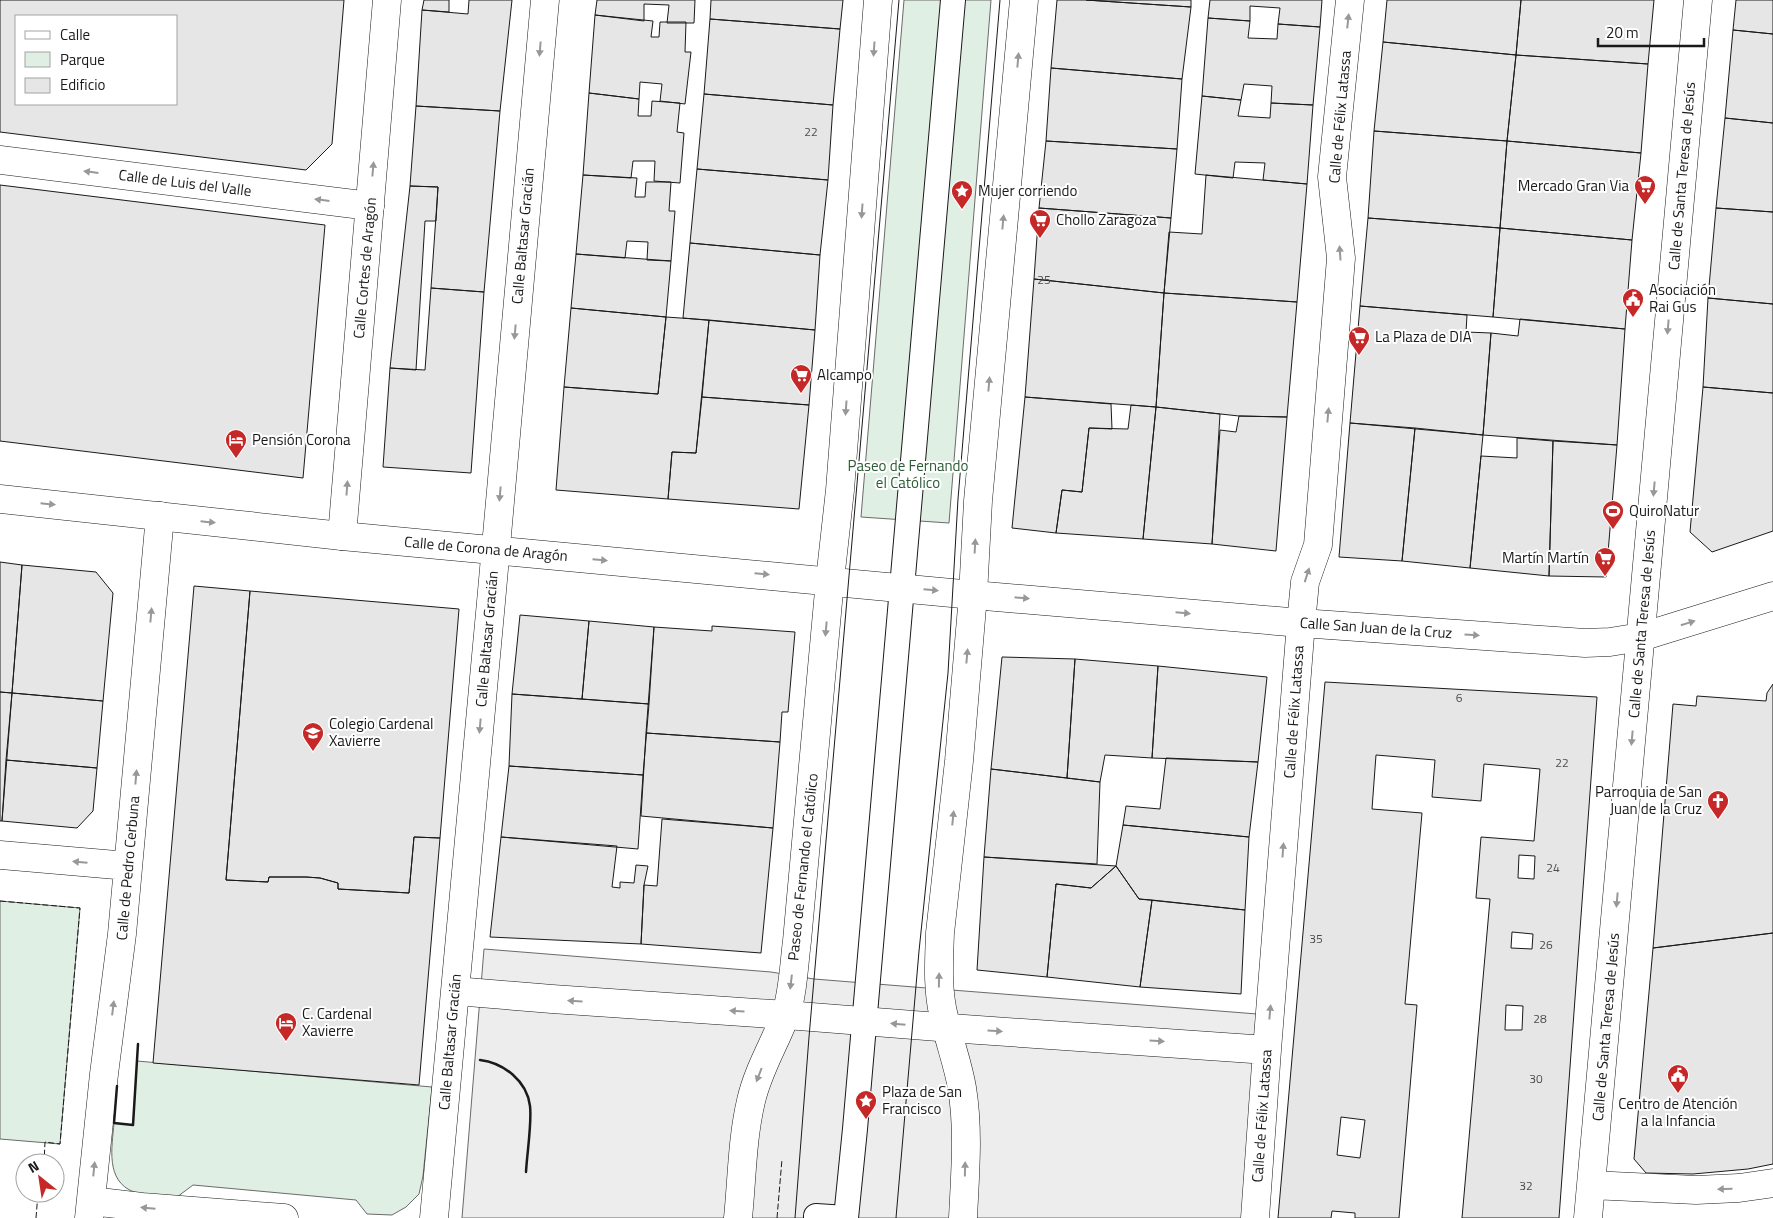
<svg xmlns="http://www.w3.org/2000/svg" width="1773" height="1218" font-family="'Titillium Web',sans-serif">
	<rect width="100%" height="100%" fill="#fff"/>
	<!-- green -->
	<path fill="#e0efe3" stroke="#6a6a6a" d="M904,0H991L949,523L861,517Z
		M0,901L80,908L60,1144L0,1139Z
		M137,1061L432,1087L423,1176L419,1194L406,1207L392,1215L367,1214L356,1200L193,1185L177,1197C166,1196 143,1196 134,1192C105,1181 112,1147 114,1123L133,1125Z"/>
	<!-- parking -->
	<path fill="#ededed" stroke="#6a6a6a" d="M484,949L771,972L814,979L939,989L1270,1015L1255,1218H462Z"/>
	<!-- building -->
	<path fill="#e6e6e6" stroke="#1a1a1a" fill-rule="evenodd" d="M0,0H344L332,144L306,170L0,132ZM16,16H176V104H16Z
		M424,0H449V12L422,10Z
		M469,0H512L500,111L416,106L422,10L468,14Z
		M597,0H695L694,23H667L669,5L644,4V21L595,15Z
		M711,0H843L840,29L710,19Z
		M1057,0H1086L1191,7L1182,79L1051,68Z
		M1086,0H1191V7Z
		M1210,0H1322L1320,27L1278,24L1280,8L1250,6V21L1208,18Z
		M1387,0H1521L1516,55L1383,42Z
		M1521,0H1654L1648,64L1516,55Z
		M1736,0H1773V34L1733,30Z
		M595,15L653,21L651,37H659L660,22H686L685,52H691L685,104L660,101L662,84L640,82L639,99L589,93Z
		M1208,18L1250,21L1248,38L1277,39L1278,24L1320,27L1313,105L1271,103L1272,86L1244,84L1241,100L1202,96Z
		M710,19L840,29L833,105L704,94Z
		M1733,30L1773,34V123L1725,118Z
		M1383,42L1516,55L1507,141L1374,131Z
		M1516,55L1648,64L1641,153L1507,141Z
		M1051,68L1182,79L1177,149L1046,141Z
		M589,93L639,99L638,116H651L652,101L680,103L677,132L684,133L680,183L654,181L655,161H633L631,178L583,175Z
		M704,94L833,105L828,180L697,169Z
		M1202,96L1241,100L1238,116L1270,118L1271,103L1313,105L1307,184L1263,180L1265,163L1235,162L1233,178L1195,174Z
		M416,106L500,111L484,292L431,288L438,187L410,186Z
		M1725,118L1773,123V212L1716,208Z
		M1374,131L1507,141L1500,228L1368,218Z
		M1046,141L1177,149L1171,218L1039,208Z
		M1507,141L1641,153L1632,240L1500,228Z
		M697,169L828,180L820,255L690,243Z
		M583,175L637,178L635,197H645L646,182H671L669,211H675L671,261L647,260L648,242L627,241L625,258L576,254Z
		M1206,175L1307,184L1297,302L1164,293L1169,232L1202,234Z
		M0,185L325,225L303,478L0,441Z
		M410,186L438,187L436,221H425L416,370L390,368Z
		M1039,208L1171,218L1164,293L1034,279Z
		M1716,208L1773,212V304L1708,298Z
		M1368,218L1500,228L1493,317L1360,306Z
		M1500,228L1632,240L1625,329L1493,317Z
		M690,243L820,255L815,330L683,318Z
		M576,254L671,261L666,317L571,308Z
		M1034,279L1164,293L1156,407L1025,397Z
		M431,288L484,292L471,473L383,467L390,368L425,370Z
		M1164,293L1297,302L1287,417L1239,416L1156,407Z
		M1708,298L1773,304V393L1703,387Z
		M1360,306L1467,315L1466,332L1491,333L1483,435L1350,423Z
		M571,308L666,317L658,394L564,387Z
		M666,317L709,320L696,453L672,452L668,499L556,490L564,387L658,394Z
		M1520,319L1625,329L1617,445L1483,435L1491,333L1518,336Z
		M709,320L815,330L809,405L702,397Z
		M1703,387L1773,393V531L1712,552L1690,532Z
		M702,397L809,405L799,509L668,499L672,452L696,453Z
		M1025,397L1111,404L1112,429L1089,428L1082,492L1062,490L1056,533L1012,528Z
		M1131,405L1156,407L1143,539L1056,533L1062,490L1082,492L1089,428L1128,429Z
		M1156,407L1220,414L1212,544L1143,539Z
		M1239,416L1287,417L1276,551L1212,544L1220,430L1236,432Z
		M1350,423L1415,428L1402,561L1339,557Z
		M1415,428L1483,435L1470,568L1402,561Z
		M1517,438L1553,441L1549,576L1470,568L1481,456L1517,458Z
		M1553,441L1617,445L1606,577L1549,576Z
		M0,562L22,565L12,693L0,692Z
		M22,565L96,572L113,593L103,701L12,693Z
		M194,586L250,591L226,880L268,882L269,877H306L320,878L338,883V889L409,893L414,837L440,838L419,1085L153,1063Z
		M250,591L459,609L440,838L414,837L409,893L338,889V883L320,878L306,877H269L268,882L226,880Z
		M520,615L589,621L582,699L512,694Z
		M589,621L654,627L649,704L582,699Z
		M712,626L795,632L788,712H782L780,742L646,733L654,627L712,631Z
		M1002,657L1075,659L1067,778L991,769Z
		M1075,659L1158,666L1152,758L1105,755L1100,782L1067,778Z
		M1158,666L1267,677L1258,762L1152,758Z
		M1325,682L1597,697L1559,1218H1462L1490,899L1476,898L1481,837L1534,841L1540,769L1484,764L1481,801L1432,797L1435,760L1376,755L1372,809L1422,813L1405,1004L1417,1005L1399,1218H1355V1213L1332,1211L1331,1218H1278ZM1519,855L1535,856L1534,879L1518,878ZM1512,932L1533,934L1532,949L1511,948ZM1506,1005L1523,1006L1522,1030H1505ZM1341,1117L1365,1120L1360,1158L1337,1155Z
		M1773,684V933L1653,948L1673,704L1696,706L1697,696L1766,701L1767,693Z
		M0,692L12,693L2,821H0Z
		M12,693L103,701L97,768L6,760Z
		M512,694L649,704L643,775L509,766Z
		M646,733L780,742L773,828L641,816Z
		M1166,758L1258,762L1249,837L1123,825L1126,806L1160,809Z
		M6,760L97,768L93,811L77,828L2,821Z
		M509,766L643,775L638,849L501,837Z
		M991,769L1100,782L1097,864L984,857Z
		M662,819L773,828L761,953L641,944L644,885L657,886Z
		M1123,825L1249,837L1245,910L1139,899L1116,866Z
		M501,837L617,846L612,887L620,888V882L634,883L636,865L648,866L644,885L641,944L490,937Z
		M984,857L1116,866L1091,888L1056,884L1047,977L977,970Z
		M1116,866L1139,899L1152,900L1140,987L1047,977L1056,884L1091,888Z
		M1152,900L1245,910L1241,994L1140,987Z
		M1773,933V1164L1748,1169L1693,1174L1646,1173L1634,1159L1653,948Z"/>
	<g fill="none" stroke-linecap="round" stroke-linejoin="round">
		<!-- pedestrian casing -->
		<g stroke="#1a1a1a" stroke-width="26">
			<path id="pedestrian" d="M816,1218V1216L846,1218
				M846,1218L855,1129L953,0"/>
		</g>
		<!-- minor casing -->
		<g stroke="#1a1a1a" stroke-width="29">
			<path id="minor" d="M0,160L370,206
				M0,855L128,866
				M455,991L552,999L786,1015L964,1029L1267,1050
				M1591,1185L1696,1190L1739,1188L1773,1183
				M91,1201L142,1207L284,1218
				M89,1218L104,1074L122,934L160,516
				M434,1218L491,602L545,0
				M1255,1218L1267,1050L1301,623L1305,582L1318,545L1341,258L1332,177L1350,0
				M1588,1218L1698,0"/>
		</g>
		<!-- secondary casing -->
		<g stroke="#1a1a1a" stroke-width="29">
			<path id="secondary" d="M342,536L387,0
				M830,580L840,490L878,0
				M973,595L978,501L1024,0"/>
		</g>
		<!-- primary casing -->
		<g stroke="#1a1a1a" stroke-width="29">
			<path id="primary" d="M0,499L342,536L973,595L1301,623L1585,643L1610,642L1641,637L1773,596
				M738,1218C742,1179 742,1139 751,1101C758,1070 774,1045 785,1016C793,996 794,963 797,941L830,580
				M963,1218C965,1175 969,1130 962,1088C958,1064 949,1041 944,1017C937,990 939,961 940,933L959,761L973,595"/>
		</g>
		<!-- pedestrian -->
		<use href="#pedestrian" stroke="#fff" stroke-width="24"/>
		<!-- minor -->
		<use href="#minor" stroke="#fff" stroke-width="28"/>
		<!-- secondary -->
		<use href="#secondary" stroke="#fff" stroke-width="28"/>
		<!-- primary -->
		<use href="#primary" stroke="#fff" stroke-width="28"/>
		<!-- tram -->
		<path stroke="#1a1a1a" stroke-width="1" d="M795,1218L809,1037L899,0
			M896,1218L919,951L948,673L958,499L1000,0"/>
		<!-- fence -->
		<path stroke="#1a1a1a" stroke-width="1" stroke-dasharray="6 2.5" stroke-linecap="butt" d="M0,901L80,908L60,1144L45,1142L44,1163
			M36,1218L38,1193
			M777,1218L782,1159"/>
		<!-- wall -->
		<path stroke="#1a1a1a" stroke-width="2.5" d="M480,1060C504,1063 527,1081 530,1106C532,1123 527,1153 526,1172
			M117,1086L114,1123L133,1125L138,1044"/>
	</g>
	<!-- one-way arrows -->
	<defs><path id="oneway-solid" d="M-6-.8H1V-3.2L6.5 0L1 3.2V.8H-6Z" transform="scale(1.25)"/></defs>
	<g fill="#989898">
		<use href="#oneway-solid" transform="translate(1348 21) rotate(-84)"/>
		<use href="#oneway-solid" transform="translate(540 49) rotate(95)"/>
		<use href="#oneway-solid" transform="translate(874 49) rotate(94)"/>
		<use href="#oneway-solid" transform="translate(1018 60) rotate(-85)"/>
		<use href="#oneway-solid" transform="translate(373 169) rotate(-85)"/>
		<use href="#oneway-solid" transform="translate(91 172) rotate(-173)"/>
		<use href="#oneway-solid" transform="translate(322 200) rotate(-173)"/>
		<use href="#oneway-solid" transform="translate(862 211) rotate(94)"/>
		<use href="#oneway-solid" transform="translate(1003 222) rotate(-85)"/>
		<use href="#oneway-solid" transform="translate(1340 253) rotate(-94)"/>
		<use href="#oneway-solid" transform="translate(1668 327) rotate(95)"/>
		<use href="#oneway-solid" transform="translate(515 332) rotate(95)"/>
		<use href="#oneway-solid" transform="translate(989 384) rotate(-85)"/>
		<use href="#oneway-solid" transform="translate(846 408) rotate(94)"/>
		<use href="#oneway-solid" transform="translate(1328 415) rotate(-85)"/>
		<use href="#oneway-solid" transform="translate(347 488) rotate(-86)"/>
		<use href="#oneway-solid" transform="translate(1654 489) rotate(95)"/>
		<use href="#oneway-solid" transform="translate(500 494) rotate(95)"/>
		<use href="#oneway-solid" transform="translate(48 504) rotate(6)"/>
		<use href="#oneway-solid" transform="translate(208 522) rotate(6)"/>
		<use href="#oneway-solid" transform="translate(975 546) rotate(-87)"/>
		<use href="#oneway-solid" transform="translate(600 560) rotate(5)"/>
		<use href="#oneway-solid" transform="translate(762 574) rotate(5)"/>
		<use href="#oneway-solid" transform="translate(1307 575) rotate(-72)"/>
		<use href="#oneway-solid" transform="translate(931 590) rotate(5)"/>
		<use href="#oneway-solid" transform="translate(1022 598) rotate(5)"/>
		<use href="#oneway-solid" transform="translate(1183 613) rotate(5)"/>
		<use href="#oneway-solid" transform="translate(151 615) rotate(-85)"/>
		<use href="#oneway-solid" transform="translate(1688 623) rotate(-17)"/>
		<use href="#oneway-solid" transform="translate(826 629) rotate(95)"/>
		<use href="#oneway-solid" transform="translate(1472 635) rotate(4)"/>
		<use href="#oneway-solid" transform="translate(967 656) rotate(-85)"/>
		<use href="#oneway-solid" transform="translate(480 726) rotate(95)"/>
		<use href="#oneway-solid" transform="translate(1632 738) rotate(95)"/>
		<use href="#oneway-solid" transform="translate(136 777) rotate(-85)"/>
		<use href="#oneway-solid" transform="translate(953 818) rotate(-84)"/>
		<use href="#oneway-solid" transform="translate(1283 850) rotate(-86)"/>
		<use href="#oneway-solid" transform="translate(80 862) rotate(-175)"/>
		<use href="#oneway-solid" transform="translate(1617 900) rotate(95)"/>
		<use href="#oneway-solid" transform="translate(939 980) rotate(-89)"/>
		<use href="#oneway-solid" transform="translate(791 982) rotate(97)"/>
		<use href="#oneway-solid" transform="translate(575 1001) rotate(-176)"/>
		<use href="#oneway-solid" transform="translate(113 1008) rotate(-83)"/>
		<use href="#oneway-solid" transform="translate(737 1011) rotate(-176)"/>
		<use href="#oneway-solid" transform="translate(1270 1012) rotate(-85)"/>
		<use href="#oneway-solid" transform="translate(898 1024) rotate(-175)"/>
		<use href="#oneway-solid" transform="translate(995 1031) rotate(3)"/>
		<use href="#oneway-solid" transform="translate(1157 1041) rotate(4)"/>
		<use href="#oneway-solid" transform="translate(759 1075) rotate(111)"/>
		<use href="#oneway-solid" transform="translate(94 1169) rotate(-84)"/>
		<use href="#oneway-solid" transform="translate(965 1169) rotate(-89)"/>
		<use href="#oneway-solid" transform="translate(1725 1189) rotate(178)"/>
		<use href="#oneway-solid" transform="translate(148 1208) rotate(-175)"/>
	</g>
	<!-- icons -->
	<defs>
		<g id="supermarket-pin" transform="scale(1.125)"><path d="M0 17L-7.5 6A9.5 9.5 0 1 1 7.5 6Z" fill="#c62828" stroke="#fff"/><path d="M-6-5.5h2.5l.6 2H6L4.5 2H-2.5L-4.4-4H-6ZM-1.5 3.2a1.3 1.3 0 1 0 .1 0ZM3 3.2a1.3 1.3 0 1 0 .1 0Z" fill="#fff"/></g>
		<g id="sight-pin" transform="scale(1.125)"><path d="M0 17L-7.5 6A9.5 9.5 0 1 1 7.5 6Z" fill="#c62828" stroke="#fff"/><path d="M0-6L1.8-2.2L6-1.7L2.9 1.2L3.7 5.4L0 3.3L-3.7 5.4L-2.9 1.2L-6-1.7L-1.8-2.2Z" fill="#fff"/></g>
		<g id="civic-pin" transform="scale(1.125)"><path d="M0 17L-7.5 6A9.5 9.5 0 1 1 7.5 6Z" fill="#c62828" stroke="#fff"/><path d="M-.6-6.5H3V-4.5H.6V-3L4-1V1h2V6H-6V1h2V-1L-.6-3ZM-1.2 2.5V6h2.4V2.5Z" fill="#fff"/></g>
		<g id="hotel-pin" transform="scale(1.125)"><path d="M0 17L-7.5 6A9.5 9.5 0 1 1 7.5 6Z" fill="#c62828" stroke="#fff"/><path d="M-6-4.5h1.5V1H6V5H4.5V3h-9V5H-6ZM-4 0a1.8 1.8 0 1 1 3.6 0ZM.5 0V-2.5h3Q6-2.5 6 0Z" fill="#fff"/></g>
		<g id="stadium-pin" transform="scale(1.125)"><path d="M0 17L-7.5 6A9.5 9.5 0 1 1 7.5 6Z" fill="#c62828" stroke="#fff"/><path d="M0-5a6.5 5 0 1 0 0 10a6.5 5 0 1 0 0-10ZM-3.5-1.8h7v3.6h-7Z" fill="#fff"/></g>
		<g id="school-pin" transform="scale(1.125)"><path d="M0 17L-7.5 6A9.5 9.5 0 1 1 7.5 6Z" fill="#c62828" stroke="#fff"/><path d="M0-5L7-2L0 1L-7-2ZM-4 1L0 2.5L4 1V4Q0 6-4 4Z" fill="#fff"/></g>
		<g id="church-pin" transform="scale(1.125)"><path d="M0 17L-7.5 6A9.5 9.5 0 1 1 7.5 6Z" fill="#c62828" stroke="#fff"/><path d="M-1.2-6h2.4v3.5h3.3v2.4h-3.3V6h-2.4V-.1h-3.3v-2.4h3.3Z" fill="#fff"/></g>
	</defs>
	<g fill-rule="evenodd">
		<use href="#supermarket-pin" x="1645" y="186"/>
		<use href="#sight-pin" x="962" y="191"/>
		<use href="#supermarket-pin" x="1040" y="220"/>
		<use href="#civic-pin" x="1633" y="299"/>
		<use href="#supermarket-pin" x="1359" y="337"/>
		<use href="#supermarket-pin" x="801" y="375"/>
		<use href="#hotel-pin" x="236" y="440"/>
		<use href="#stadium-pin" x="1613" y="511"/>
		<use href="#supermarket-pin" x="1605" y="558"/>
		<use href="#school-pin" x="313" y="733"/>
		<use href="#church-pin" x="1718" y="801"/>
		<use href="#hotel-pin" x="286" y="1023"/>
		<use href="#civic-pin" x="1678" y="1075"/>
		<use href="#sight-pin" x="866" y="1101"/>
	</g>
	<g text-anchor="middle" stroke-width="4" stroke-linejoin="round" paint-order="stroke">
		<!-- number labels -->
		<g font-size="12" fill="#4d4d4d">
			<text x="811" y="136">22</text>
			<text x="1044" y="284">25</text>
			<text x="1459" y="702">6</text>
			<text x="1562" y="767">22</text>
			<text x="1553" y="872">24</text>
			<text x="1316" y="943">35</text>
			<text x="1546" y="949">26</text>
			<text x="1540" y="1023">28</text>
			<text x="1536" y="1083">30</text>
			<text x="1526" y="1190">32</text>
		</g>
		<!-- street labels -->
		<g font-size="15" fill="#1a1a1a" stroke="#fff">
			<text transform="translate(1340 117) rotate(-85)" y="5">Calle de Félix Latassa</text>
			<text transform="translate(1682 176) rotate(-85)" y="5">Calle de Santa Teresa de Jesús</text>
			<text transform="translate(185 183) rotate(7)" y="5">Calle de Luis del Valle</text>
			<text transform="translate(523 236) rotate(-85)" y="5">Calle Baltasar Gracián</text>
			<text transform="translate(365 268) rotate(-85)" y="5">Calle Cortes de Aragón</text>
			<text transform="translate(486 549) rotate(5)" y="5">Calle de Corona de Aragón</text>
			<text transform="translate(1642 624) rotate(-85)" y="5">Calle de Santa Teresa de Jesús</text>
			<text transform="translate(1376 628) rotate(4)" y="5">Calle San Juan de la Cruz</text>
			<text transform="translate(487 639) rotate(-85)" y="5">Calle Baltasar Gracián</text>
			<text transform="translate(1294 712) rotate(-86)" y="5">Calle de Félix Latassa</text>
			<text transform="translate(803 867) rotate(-84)" y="5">Paseo de Fernando el Católico</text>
			<text transform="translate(128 868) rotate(-85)" y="5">Calle de Pedro Cerbuna</text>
			<text transform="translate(1606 1027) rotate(-85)" y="5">Calle de Santa Teresa de Jesús</text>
			<text transform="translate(450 1042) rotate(-85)" y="5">Calle Baltasar Gracián</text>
			<text transform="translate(1262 1116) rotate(-86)" y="5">Calle de Félix Latassa</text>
		</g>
		<!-- poi labels -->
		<g font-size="15" fill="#1a1a1a" stroke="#fff" text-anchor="start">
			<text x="1629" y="191" text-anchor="end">Mercado Gran Via</text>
			<text x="978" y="196">Mujer corriendo</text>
			<text x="1056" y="225">Chollo Zaragoza</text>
			<text x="1649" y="295">Asociación<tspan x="1649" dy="17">Rai Gus</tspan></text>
			<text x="1375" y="342">La Plaza de DIA</text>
			<text x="817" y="380">Alcampo</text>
			<text x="252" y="445">Pensión Corona</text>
			<text x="1629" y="516">QuiroNatur</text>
			<text x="1589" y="563" text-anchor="end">Martín Martín</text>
			<text x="329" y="729">Colegio Cardenal<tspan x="329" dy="17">Xavierre</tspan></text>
			<text x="1702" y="797" text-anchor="end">Parroquia de San<tspan x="1702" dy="17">Juan de la Cruz</tspan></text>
			<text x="302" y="1019">C. Cardenal<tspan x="302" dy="17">Xavierre</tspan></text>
			<text x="882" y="1097">Plaza de San<tspan x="882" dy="17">Francisco</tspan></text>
			<text x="1678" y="1109" text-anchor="middle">Centro de Atención<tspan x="1678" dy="17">a la Infancia</tspan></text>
		</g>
		<!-- park labels -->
		<g font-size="15" fill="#2b5a34" stroke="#fff">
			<text x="908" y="471">Paseo de Fernando<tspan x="908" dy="17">el Católico</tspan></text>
		</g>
	</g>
	<!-- legend -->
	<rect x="15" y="15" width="162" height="90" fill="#ffffff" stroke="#a3a3a3"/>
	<rect x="25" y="31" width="25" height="8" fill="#ffffff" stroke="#a3a3a3"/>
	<text x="60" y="40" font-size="15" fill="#1a1a1a">Calle</text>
	<rect x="25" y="52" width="25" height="15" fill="#e0efe3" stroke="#a3a3a3"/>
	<text x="60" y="65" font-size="15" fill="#1a1a1a">Parque</text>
	<rect x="25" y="78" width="25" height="15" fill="#e6e6e6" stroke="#a3a3a3"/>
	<text x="60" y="90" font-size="15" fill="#1a1a1a">Edificio</text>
	<!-- north arrow -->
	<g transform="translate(40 1178) rotate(330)"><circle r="24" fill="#ffffff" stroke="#a3a3a3"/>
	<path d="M0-4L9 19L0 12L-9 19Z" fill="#c62828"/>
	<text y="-8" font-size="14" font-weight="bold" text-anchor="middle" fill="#1a1a1a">N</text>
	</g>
	<!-- scale -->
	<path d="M1598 38v8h106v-8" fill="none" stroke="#1a1a1a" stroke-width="2.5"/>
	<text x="1606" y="38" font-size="15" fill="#1a1a1a" stroke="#ffffff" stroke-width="4" paint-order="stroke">20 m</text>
</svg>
